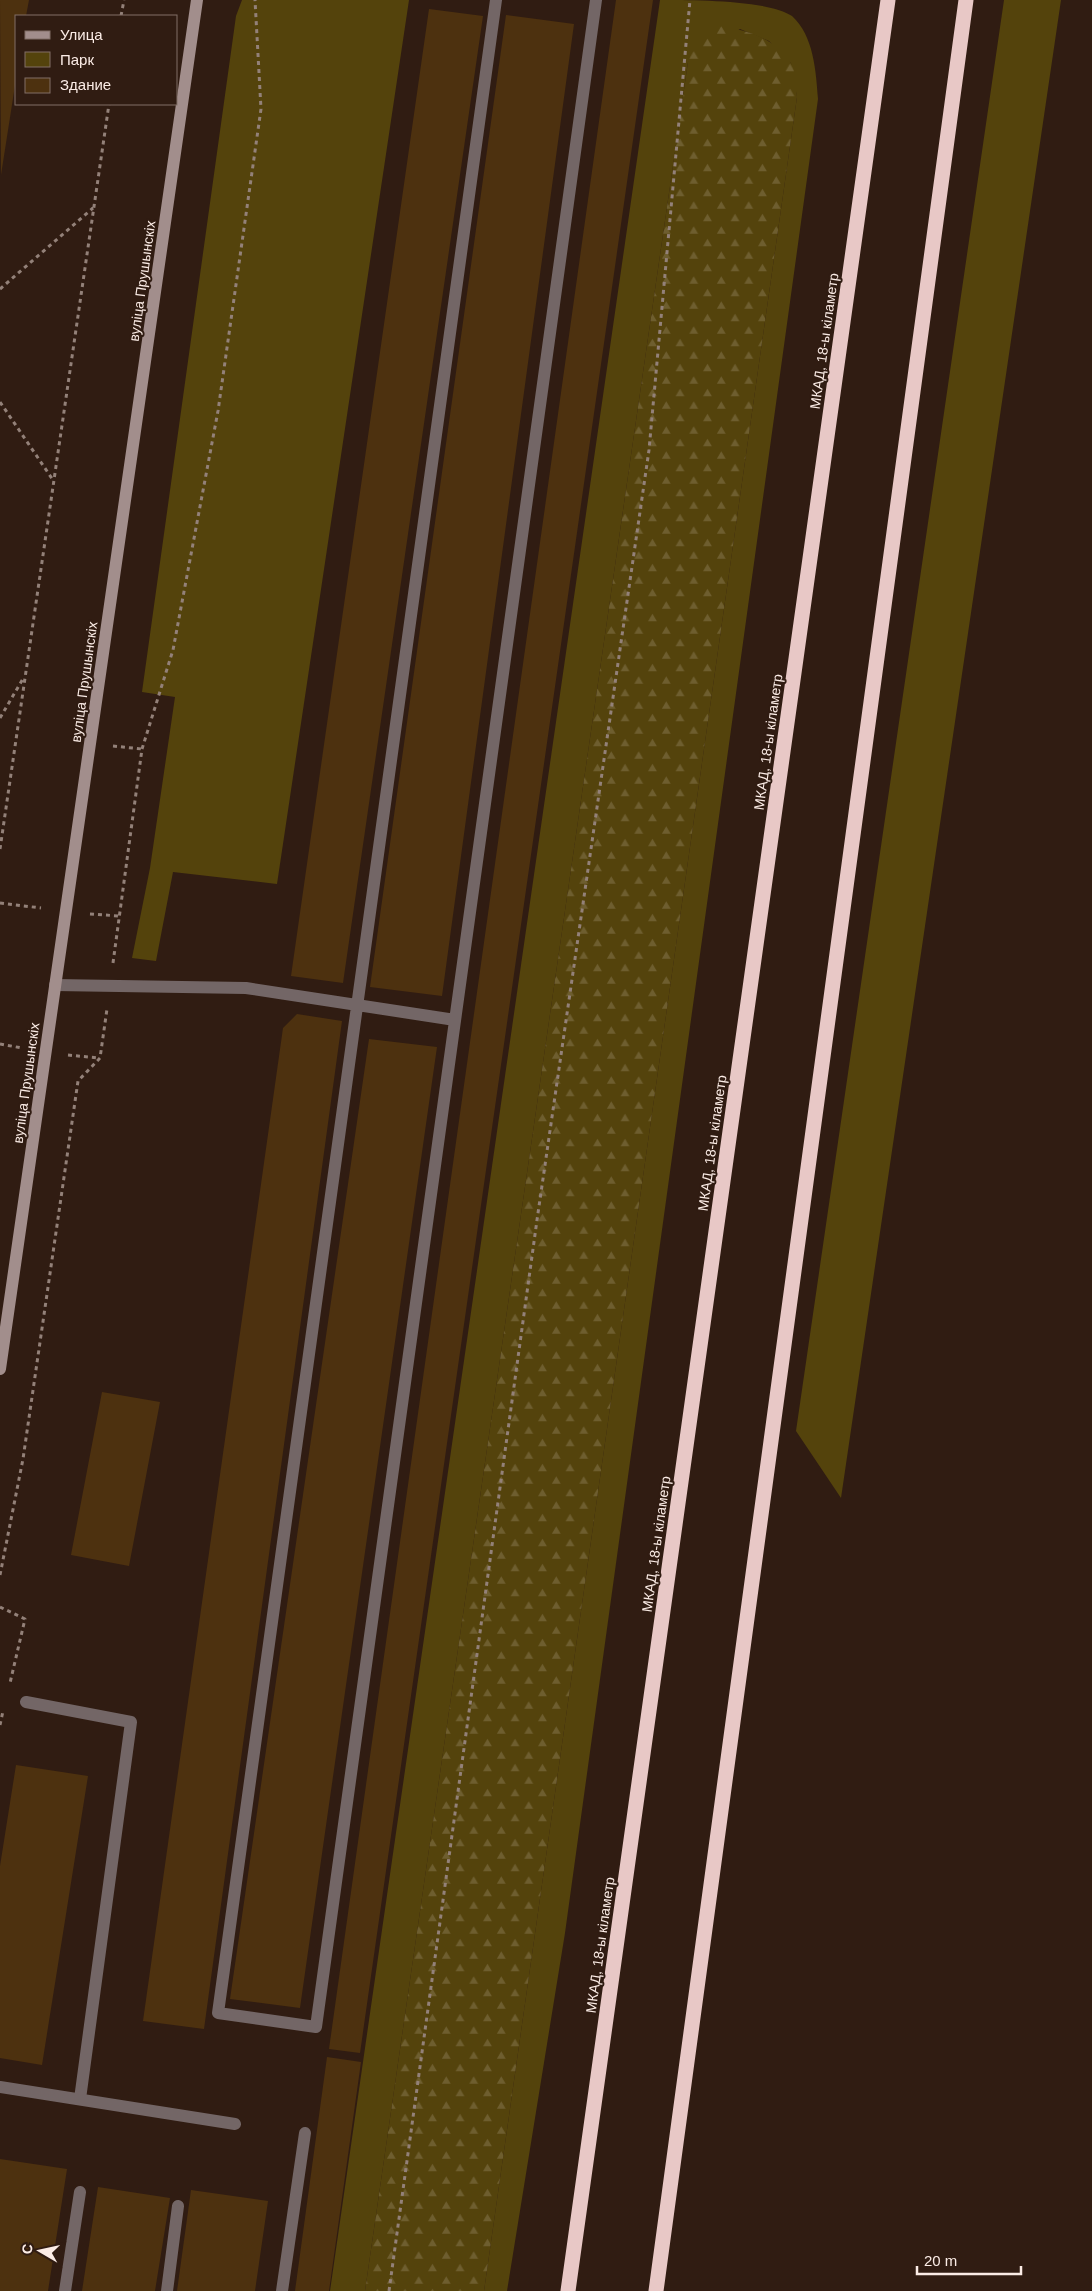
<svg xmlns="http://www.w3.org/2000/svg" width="1092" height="2291" font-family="Arial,sans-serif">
	<defs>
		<pattern id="forest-firs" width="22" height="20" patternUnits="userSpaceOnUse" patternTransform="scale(1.25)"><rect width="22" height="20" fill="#54430c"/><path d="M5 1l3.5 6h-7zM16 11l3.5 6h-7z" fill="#6e5e2f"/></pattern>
	</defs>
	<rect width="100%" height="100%" fill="#301c12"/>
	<!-- green -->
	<path fill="#54430c" d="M242,0H409L277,884L173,872L156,961L132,958L150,868L175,697L142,692L236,16Z
		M660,0C693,0 768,0 792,16C814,36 816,72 818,99L565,1933L507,2291H484L797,97L791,63L769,41L740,29L688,62L365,2291H330Z
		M1004,0H1061L841,1498L796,1431Z"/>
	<!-- forest -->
	<path fill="url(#forest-firs)" d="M720,26C746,30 776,38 791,63C796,71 796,88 797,97L484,2291H365L688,62L696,39Z"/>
	<!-- building -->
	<path fill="#4d310f" d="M0,0H29L26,16H16V79L1,175Z
		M616,0H653L360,2053L329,2049Z
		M429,9L483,16L343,983L291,976Z
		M506,15L574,24L442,996L370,987Z
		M297,1014L342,1021L204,2029L143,2021L283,1028Z
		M369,1039L437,1047L300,2008L230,1999Z
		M102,1392L160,1402L129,1566L71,1555Z
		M16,1765L88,1776L42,2065L0,2058V1866Z
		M327,2057L361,2062L329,2291H295Z
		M0,2159L67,2169L48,2291H0Z
		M98,2187L170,2198L155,2291H82Z
		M191,2190L268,2201L255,2291H177Z"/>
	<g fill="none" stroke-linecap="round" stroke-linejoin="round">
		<!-- path -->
		<path stroke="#938179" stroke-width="3" stroke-dasharray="4 4" stroke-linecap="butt" d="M121,16L124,0
			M0,289L93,208
			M0,402L53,480
			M0,718L24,677
			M113,746L142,749
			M0,849L109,104
			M0,903L41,908
			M90,914L119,916
			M113,963L142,749L173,650L218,411L261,109L255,0
			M0,1044L22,1048
			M68,1055L99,1058
			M0,1575L23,1459L78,1081L100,1058L107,1009
			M0,1607L25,1619L10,1683
			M0,1725L3,1711
			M389,2291L537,1220L649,450L690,0"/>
		<!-- lane -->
		<path stroke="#736666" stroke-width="12" d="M496,0L218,2013L316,2027L596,0
			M55,985L246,988L455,1020
			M26,1702L131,1722L80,2099
			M0,2087L235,2124
			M65,2291L80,2192
			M167,2291L178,2206
			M282,2291L305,2133"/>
		<!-- secondary -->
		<path stroke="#a28e8c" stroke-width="12" d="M0,1369L197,0"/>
		<!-- highway -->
		<path stroke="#e8c8c6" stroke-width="15" d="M568,2291L888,0
			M656,2291L966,0"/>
	</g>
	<g text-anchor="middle" stroke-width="4" stroke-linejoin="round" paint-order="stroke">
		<!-- street labels -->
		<g font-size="14" fill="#fbece6" stroke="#301c12">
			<text transform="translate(142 281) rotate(-82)" y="5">вуліца Прушынскіх</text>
			<text transform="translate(824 341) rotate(-82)" y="5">МКАД, 18-ы кіламетр</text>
			<text transform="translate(84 682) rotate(-82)" y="5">вуліца Прушынскіх</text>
			<text transform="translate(768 742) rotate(-82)" y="5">МКАД, 18-ы кіламетр</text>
			<text transform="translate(26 1083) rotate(-82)" y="5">вуліца Прушынскіх</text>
			<text transform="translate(712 1143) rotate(-82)" y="5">МКАД, 18-ы кіламетр</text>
			<text transform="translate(656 1544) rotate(-82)" y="5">МКАД, 18-ы кіламетр</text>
			<text transform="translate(600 1945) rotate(-82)" y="5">МКАД, 18-ы кіламетр</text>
		</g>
	</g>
	<!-- legend -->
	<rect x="15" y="15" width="162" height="90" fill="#301c12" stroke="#816f67"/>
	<rect x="25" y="31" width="25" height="8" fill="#a28e8c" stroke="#816f67"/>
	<text x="60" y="40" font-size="15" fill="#fbece6">Улица</text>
	<rect x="25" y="52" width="25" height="15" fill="#54430c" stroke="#816f67"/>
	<text x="60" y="65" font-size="15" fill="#fbece6">Парк</text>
	<rect x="25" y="78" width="25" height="15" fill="#4d310f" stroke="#816f67"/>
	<text x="60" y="90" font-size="15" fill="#fbece6">Здание</text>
	<!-- north arrow -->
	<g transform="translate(40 2251) rotate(279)" stroke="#301c12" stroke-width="4" paint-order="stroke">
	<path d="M0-4L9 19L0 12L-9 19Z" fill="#fbece6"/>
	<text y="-8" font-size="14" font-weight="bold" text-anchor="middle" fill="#fbece6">С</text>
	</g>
	<!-- scale -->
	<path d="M917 2266v8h104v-8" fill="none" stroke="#fbece6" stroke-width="2.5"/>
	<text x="924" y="2266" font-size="15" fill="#fbece6" stroke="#301c12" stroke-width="4" paint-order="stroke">20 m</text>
</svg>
